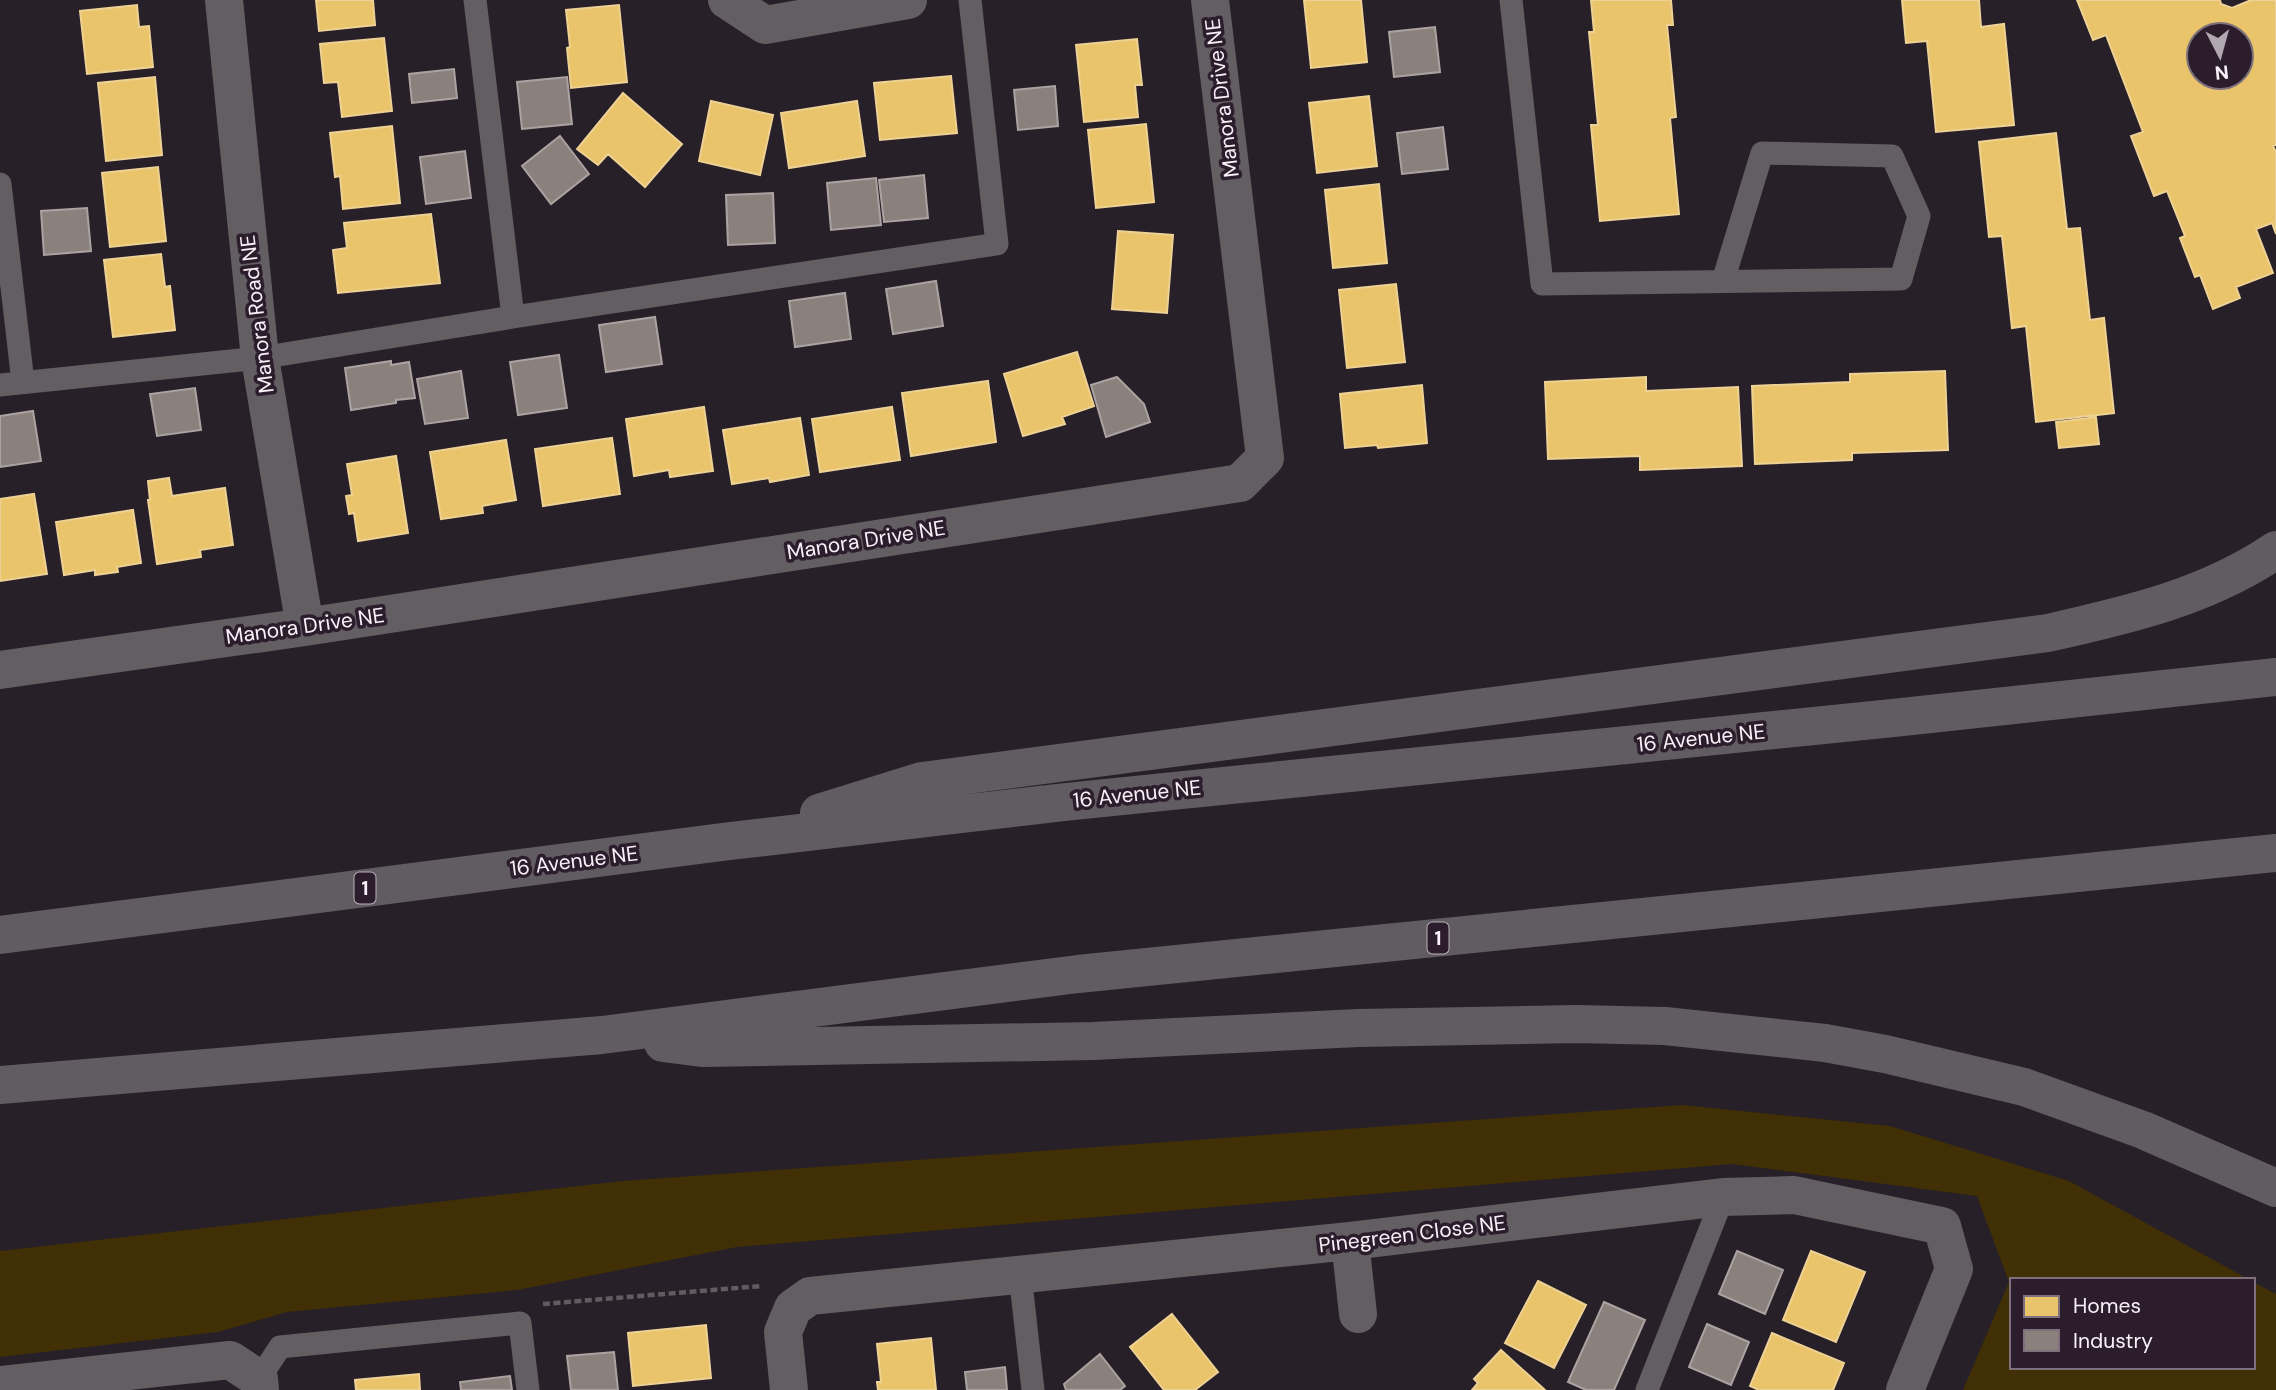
<svg xmlns="http://www.w3.org/2000/svg" width="2276" height="1390" font-family="'DM Sans',sans-serif">
	<rect width="100%" height="100%" fill="#282028"/>
	<!-- green -->
	<path fill="#413005" d="M1682,1105L1890,1126L2069,1181L2250,1280H2012V1367H2253V1282L2276,1294V1390H1963L2009,1282L1977,1196L1732,1164L737,1247L517,1290L287,1312L218,1332L0,1357V1251L623,1181Z"/>
	<!-- homes -->
	<path fill="#e9c46a" stroke="#eed195" stroke-width="2" fill-rule="evenodd" d="M316,0H373L375,25L319,31Z
		M1304,0H1361L1367,62L1311,68Z
		M1591,0H1671L1673,25H1667L1676,117L1670,118L1679,214L1600,221L1591,125H1598L1589,32H1594Z
		M1902,0H1979L1981,27L2004,24L2014,125L1936,132L1927,41L1906,43Z
		M2077,0H2220L2221,4L2232,8L2251,0H2276V145L2273,146L2276,152V234L2272,223L2256,229L2273,273L2236,287L2240,298L2213,309L2200,275L2195,277L2180,238L2185,236L2167,191L2154,196L2131,136L2143,132L2106,35L2093,40ZM2199,35H2241V77H2199Z
		M137,5L139,27L149,26L153,67L87,74L80,11Z
		M619,5L627,82L571,88L567,48L570,47L566,10Z
		M384,38L392,111L342,117L338,82L324,83L320,44Z
		M1137,39L1142,85H1135L1138,117L1084,122L1076,45Z
		M951,76L957,133L880,140L874,83Z
		M155,77L162,155L106,161L98,83Z
		M623,93L682,144L645,187L608,154L598,165L577,149Z
		M1369,96L1377,166L1317,173L1309,103Z
		M711,101L773,115L760,175L699,161Z
		M857,101L865,156L789,168L781,113Z
		M1146,124L1154,202L1096,208L1088,130Z
		M392,126L400,203L343,209L340,176L335,177L330,133Z
		M2056,133L2067,229L2080,228L2090,320L2104,318L2114,413L2036,422L2026,326L2012,328L2002,236L1989,237L1979,142Z
		M158,167L166,241L110,247L102,173Z
		M1379,184L1387,263L1333,268L1325,190Z
		M431,214L440,283L338,293L333,250L347,248L344,223Z
		M1118,231L1173,235L1167,313L1112,309Z
		M161,254L165,287L170,286L175,330L113,337L104,260Z
		M1396,284L1405,362L1347,368L1339,290Z
		M1077,352L1094,406L1062,417L1065,424L1023,436L1004,374Z
		M1945,371L1948,450L1852,453V460L1755,464L1752,386L1850,382V374Z
		M1646,377V391L1738,387L1742,466L1640,470V456L1548,459L1545,382Z
		M988,381L996,442L911,456L902,393Z
		M1422,385L1427,443L1378,448L1377,445L1345,448L1340,394Z
		M704,407L713,471L670,477L669,470L634,476L626,419Z
		M892,407L900,460L820,472L812,419Z
		M2096,417L2099,444L2059,448L2056,422Z
		M800,418L809,475L770,482L769,478L732,484L723,430Z
		M612,438L620,494L543,506L535,449Z
		M506,440L516,500L482,506L483,513L441,519L430,452Z
		M396,456L408,533L358,541L354,513L349,514L346,496L352,495L347,464Z
		M169,478L172,496L225,488L233,545L200,550L201,557L157,564L148,500H150L148,481Z
		M34,494L47,574L0,581V499Z
		M133,510L141,563L117,567L118,572L95,575V570L64,575L56,522Z
		M1811,1251L1865,1272L1836,1342L1783,1320Z
		M1538,1281L1586,1305L1554,1368L1505,1343Z
		M1172,1314L1218,1372L1195,1390H1164L1130,1347Z
		M706,1325L711,1378L633,1386L628,1333Z
		M1772,1333L1844,1363L1833,1390H1759L1750,1386Z
		M931,1338L936,1390H878L877,1382H881L877,1344Z
		M1501,1350L1545,1390H1472L1478,1383L1474,1379Z
		M419,1374L420,1390H356L355,1380Z"/>
	<!-- industry -->
	<path fill="#8a817c" stroke="#aca2a2" stroke-width="2" d="M1435,27L1440,72L1394,77L1389,32Z
		M454,69L457,98L412,103L409,74Z
		M567,77L572,124L522,129L517,82Z
		M1055,86L1058,126L1018,130L1014,90Z
		M1443,127L1448,169L1402,174L1397,133Z
		M560,136L589,174L551,204L522,166Z
		M465,151L471,198L426,204L420,157Z
		M924,175L928,218L884,222L879,180Z
		M876,178L881,225L831,230L827,183Z
		M773,193L775,243L728,245L726,195Z
		M87,208L91,251L44,255L41,211Z
		M936,281L943,326L893,334L886,289Z
		M845,293L851,339L795,347L789,301Z
		M655,317L662,364L606,372L599,325Z
		M559,355L567,408L518,415L510,362Z
		M391,361V365L409,362L415,398L396,400V403L351,410L345,368Z
		M461,371L468,418L425,424L417,379Z
		M1117,377L1144,404L1150,422L1106,437L1091,385Z
		M195,388L201,430L157,436L150,394Z
		M33,411L41,461L0,467V416Z
		M1737,1251L1783,1270L1765,1314L1719,1294Z
		M1604,1302L1645,1320L1614,1390H1586L1568,1382Z
		M1707,1324L1749,1342L1731,1385L1689,1367Z
		M614,1352L618,1390H571L567,1356Z
		M1100,1354L1125,1386L1120,1390H1066L1064,1384Z
		M1005,1367L1007,1390H967L965,1372Z
		M510,1376L512,1390H461L460,1382Z"/>
	<g fill="none" stroke-linecap="round" stroke-linejoin="round">
		<!-- path -->
		<path stroke="#605c60" stroke-width="4.5" stroke-dasharray="7 3.5" stroke-linecap="butt" d="M543,1304L761,1286"/>
		<!-- lane -->
		<path stroke="#625e62" stroke-width="23" d="M475,0L513,317
			M1511,0L1542,284L1901,279L1919,216L1892,156L1762,153L1723,281
			M0,184L23,382
			M0,385L260,358L513,317L997,244L970,0
			M1020,1274L1033,1390
			M259,1379L280,1347L520,1323L528,1390
			M1647,1390L1723,1197"/>
		<!-- street -->
		<path stroke="#625e62" stroke-width="38" d="M224,0L260,358L305,627
			M727,0L765,25L908,0
			M0,670L305,627L1240,483L1265,458L1210,0
			M1350,1241L1358,1314
			M0,1385L230,1360L259,1379L260,1390
			M789,1390L783,1332L793,1308L810,1296L1350,1241L1723,1197L1794,1195L1942,1226L1954,1269L1905,1390"/>
		<!-- highway -->
		<path stroke="#615c61" stroke-width="38" d="M819,813L922,781L2048,633C2128,615 2207,597 2276,550
			M0,935L730,841L1065,802L1893,718L2276,677
			M663,1043L702,1048L1093,1041L1358,1028L1576,1024L1665,1026L1825,1043L1885,1054L2024,1087L2143,1130L2276,1188
			M0,1085L602,1035L1078,974L2276,853"/>
	</g>
	<g text-anchor="middle" stroke-width="7" stroke-linejoin="round" paint-order="stroke">
		<!-- shield labels -->
		<g fill="#2b1d2b" stroke="#bcb1bb" stroke-width="2">
			<rect x="354.5" y="872.5" width="21" height="31" rx="5"/>
			<rect x="1427.5" y="922.5" width="21" height="31" rx="5"/>
		</g>
		<g font-size="19" font-weight="bold" fill="#faf0f9">
			<text x="365" y="895">1</text>
			<text x="1438" y="945">1</text>
		</g>
		<!-- street labels -->
		<g font-size="21" fill="#faf0f9" stroke="#2b1d2b">
			<text transform="translate(1222 98) rotate(-97)" y="7">Manora Drive NE</text>
			<text transform="translate(257 314) rotate(-97)" y="7">Manora Road NE</text>
			<text transform="translate(866 540) rotate(-9)" y="7">Manora Drive NE</text>
			<text transform="translate(305 626) rotate(-8)" y="7">Manora Drive NE</text>
			<text transform="translate(1701 738) rotate(-6)" y="7">16 Avenue NE</text>
			<text transform="translate(1137 794) rotate(-6)" y="7">16 Avenue NE</text>
			<text transform="translate(574 861) rotate(-7)" y="7">16 Avenue NE</text>
			<text transform="translate(1412 1234) rotate(-7)" y="7">Pinegreen Close NE</text>
		</g>
	</g>
	<!-- legend -->
	<rect x="2010" y="1278" width="245" height="91" fill="#2b1d2b" stroke="#7e717d" stroke-width="2"/>
	<rect x="2024" y="1296" width="35" height="21" fill="#e9c46a" stroke="#7e717d" stroke-width="2"/>
	<text x="2073" y="1313" font-size="21" fill="#faf0f9">Homes</text>
	<rect x="2024" y="1330" width="35" height="21" fill="#8a817c" stroke="#7e717d" stroke-width="2"/>
	<text x="2073" y="1348" font-size="21" fill="#faf0f9">Industry</text>
	<!-- north arrow -->
	<g transform="translate(2220 56) rotate(174)"><circle r="33" fill="#2b1d2b" stroke="#7e717d" stroke-width="2"/>
	<path d="M0-5L12 26L0 18L-12 26Z" fill="#b0a7b0"/>
	<text y="-10" font-size="19" font-weight="bold" text-anchor="middle" fill="#faf0f9">N</text>
	</g>
</svg>
